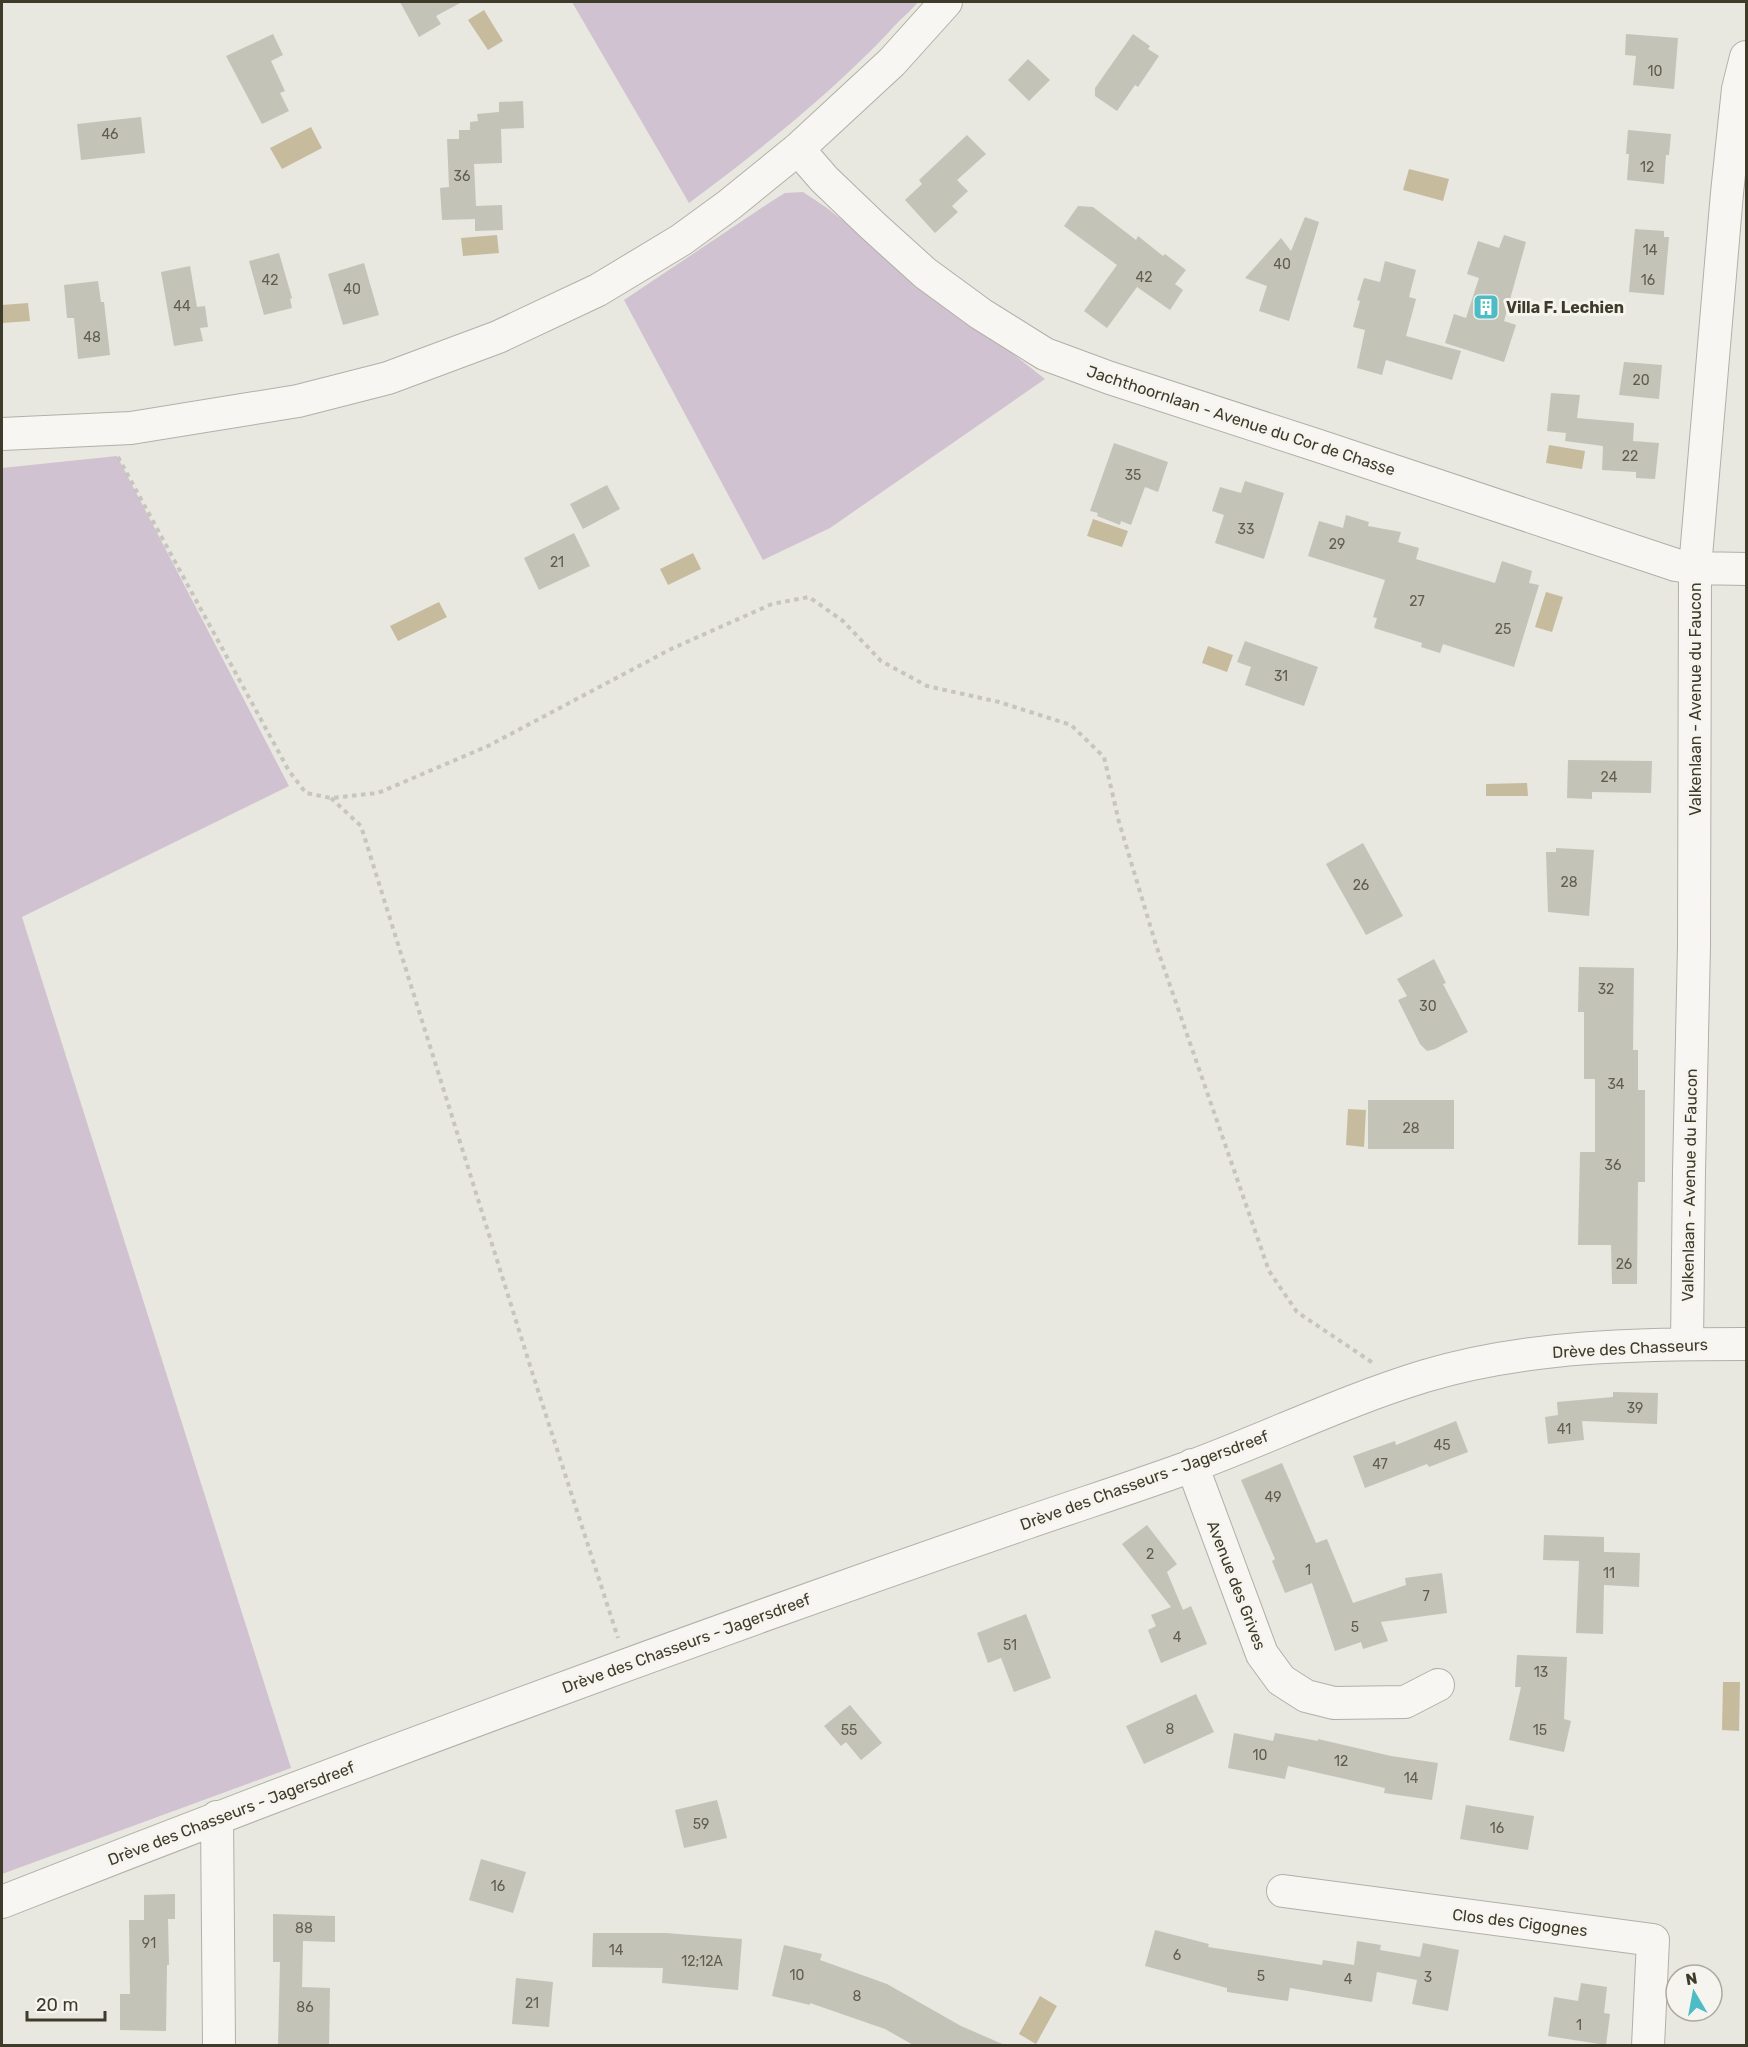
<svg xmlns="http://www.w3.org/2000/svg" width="1748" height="2047" font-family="Rubik,sans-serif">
	<rect width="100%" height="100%" fill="#e8e7e0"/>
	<!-- green -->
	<path fill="#d1c2d1" d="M572,2H918C909,13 898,21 889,32C828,96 760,150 689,203Z
		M803,192L827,208L1045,379L830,528L763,560L624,300L772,201L785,193Z
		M117,456L289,786L22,917L291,1768L2,1874V468Z"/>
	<!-- water -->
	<path fill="#c6bb9d" d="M484,10L503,41L488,50L468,20Z
		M311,127L322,148L282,169L270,148Z
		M1409,169L1449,179L1443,201L1403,190Z
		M497,235L499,253L463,256L461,238Z
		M28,303L30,321L2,323V305Z
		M1549,445L1585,451L1582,469L1546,463Z
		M1093,519L1128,531L1122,547L1087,536Z
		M693,553L701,569L668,585L660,569Z
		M1546,592L1563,597L1552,632L1535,627Z
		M439,602L447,617L398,641L390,626Z
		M1208,646L1233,655L1227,672L1202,663Z
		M1527,783L1528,796H1486V784Z
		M1348,1109L1366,1110L1364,1147L1346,1145Z
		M1723,1682H1740L1739,1731L1722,1730Z
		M1040,1996L1057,2006L1036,2044L1019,2034Z"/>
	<!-- building -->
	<path fill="#c4c3b8" d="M400,2H462L436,16L441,24L419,37Z
		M273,34L283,55L271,61L285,91L280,93L289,111L262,124L226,56Z
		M1133,34L1150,46L1148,49L1159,56L1138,87L1135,85L1117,111L1095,96V88Z
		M1626,34L1678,38L1674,89L1633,85L1636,56L1625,55Z
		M1028,59L1050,80L1029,101L1008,80Z
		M523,101L524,128L501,129L502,163L474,164L476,206L502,205L503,230L475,231V219L442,220L440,188L449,187L447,139H459V130H470V122L478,121L477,114L499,112V102Z
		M141,117L145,153L81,160L77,124Z
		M1628,130L1671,134L1669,155H1666L1664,184L1627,180L1629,154H1626Z
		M967,135L986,154L957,180L968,191L952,206L958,212L935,233L905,200L922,184L919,180Z
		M1078,206L1093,207L1136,240L1138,236L1163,256L1165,254L1186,270L1175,284L1183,290L1170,310L1137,287L1107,328L1084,311L1117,265L1064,226Z
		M1305,217L1319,222L1289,321L1259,311L1267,286L1245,278L1281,238L1291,251Z
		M1635,229L1664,231V237H1669L1664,295L1629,292Z
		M1504,235L1526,242L1504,321L1516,325L1504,362L1445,343L1454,314L1466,318L1479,278L1467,274L1478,241L1499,248Z
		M279,253L292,298L290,299L292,308L264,315L249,261Z
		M1385,261L1416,270L1409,297L1416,299L1406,336L1461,351L1452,380L1386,360L1382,375L1357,368L1365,330L1353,327L1360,301L1357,300L1364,278L1380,282Z
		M364,263L379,315L343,325L328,274Z
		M190,266L197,307L205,306L208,327L200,328L203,341L174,346L161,272Z
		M98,281L101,302H104L110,355L78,359L74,318H67L64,285Z
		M1624,362L1662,365L1659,399L1619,395Z
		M1551,393L1580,395L1577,418L1634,423L1633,441L1659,443L1655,479L1636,478V472L1602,470L1603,446L1565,441L1566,433L1547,431Z
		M1114,443L1168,462L1158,492L1145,487L1131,525L1121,521L1120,525L1097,516L1098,513L1090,511Z
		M1245,481L1284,493L1264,559L1215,543L1224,515L1212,511L1220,487L1241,493Z
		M607,485L620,509L583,529L570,504Z
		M1346,515L1369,522L1368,526L1401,532L1398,542L1419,548L1416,559L1495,583L1502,561L1532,571L1529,583L1539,585L1514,667L1443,644L1440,653L1421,647L1422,643L1374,628L1377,618L1373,617L1385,580L1308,556L1319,521L1343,528Z
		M574,533L590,566L539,590L524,558Z
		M1245,641L1318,667L1304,706L1245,685L1251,667L1237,662Z
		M1568,760L1652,761L1651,793L1592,792V799L1567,798Z
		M1363,843L1403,916L1366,935L1326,864Z
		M1556,848L1594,850L1589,916L1548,912L1546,852H1556Z
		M1434,959L1446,983L1443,984L1468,1032L1435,1049L1427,1051L1420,1044L1398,1000L1407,996L1397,979Z
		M1579,967L1634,968L1633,1050H1638V1090H1645V1182H1638L1637,1284H1612L1611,1245H1578L1580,1152H1595V1079H1584V1012H1578Z
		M1368,1100H1454V1149H1368Z
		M1613,1392L1658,1393L1657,1424L1582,1421L1584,1440L1548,1444L1545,1417L1558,1415L1557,1402L1613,1397Z
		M1456,1421L1468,1452L1429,1467L1427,1464L1365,1488L1353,1456L1395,1441L1396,1445Z
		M1282,1463L1316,1543L1327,1539L1353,1603L1406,1585L1405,1578L1442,1573L1447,1613L1381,1622L1388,1641L1363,1649L1361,1642L1335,1651L1312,1583L1285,1593L1272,1561L1275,1559L1241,1480Z
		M1147,1525L1177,1564L1167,1572L1183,1610L1191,1606L1207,1644L1161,1663L1148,1630L1156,1626L1151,1615L1171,1607L1122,1544Z
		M1544,1535L1604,1537V1552L1640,1553L1639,1587L1604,1585L1603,1634L1576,1633L1579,1561L1543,1560Z
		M1026,1614L1051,1678L1014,1692L1001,1658L988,1663L977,1633Z
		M1517,1655L1567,1657L1564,1719L1571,1721L1564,1752L1509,1740L1521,1687H1515Z
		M1196,1694L1214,1732L1144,1764L1126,1726Z
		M850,1705L882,1743L861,1760L846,1742L841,1746L824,1726Z
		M1234,1733L1273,1741L1275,1733L1318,1741V1739L1391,1756L1438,1763L1432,1800L1384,1793L1385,1788L1288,1766L1285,1779L1228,1768Z
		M717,1800L727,1838L684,1848L675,1810Z
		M1466,1805L1534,1816L1528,1850L1460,1839Z
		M481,1859L526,1872L513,1913L469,1900Z
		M175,1894V1919H168L169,1965H167L166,2031L120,2030V1994H130L129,1920H144V1895Z
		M273,1914L335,1916V1942L303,1941L302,1987L330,1988L329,2046H278L280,1962H273Z
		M1155,1930L1209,1944L1208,1947L1322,1965L1323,1960L1354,1965L1357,1941L1381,1945L1380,1950L1420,1957L1423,1943L1459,1950L1448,2011L1412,2004L1417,1980L1377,1972L1372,2002L1290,1988L1288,2001L1227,1992V1988L1145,1966Z
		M593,1933H666L742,1939L738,1990L662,1983L663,1968L592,1967Z
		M784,1945L822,1954L820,1960L887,1984L961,2026L1007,2046H915L885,2029L810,2003V2005L772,1996Z
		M516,1978L553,1982L549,2027L512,2024Z
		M1581,1983L1607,1987L1604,2013L1610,2014L1606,2045L1548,2036L1554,1997L1578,2001Z"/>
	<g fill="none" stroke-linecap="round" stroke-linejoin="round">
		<!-- street casing -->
		<g stroke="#b2b0a6" stroke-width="34">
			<path id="street" d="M798,149L824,179L872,225L925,273L981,314L1045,354L1110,378L1319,446L1676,565L1695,568L1746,569
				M2,434L131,428L298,401L388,378L498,337L598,290L681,240L729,205L798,149L892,62L946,2
				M1687,1344L1689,1171L1694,946L1695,568L1727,193L1738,89L1746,57
				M1192,1465L1262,1654L1281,1680L1306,1696L1334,1703L1405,1702L1438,1685
				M217,1817L219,2046
				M1283,1891L1653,1940L1648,2046
				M2,1902C340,1769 681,1642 1026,1523C1081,1504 1137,1486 1192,1466C1270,1437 1346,1400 1425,1376C1527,1345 1641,1344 1746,1344"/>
		</g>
		<!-- path -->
		<path stroke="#c7c5be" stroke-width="4" stroke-dasharray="4.5 4.5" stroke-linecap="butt" d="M118,457L289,771L306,793L331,798L378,793L488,746L671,649L772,604L809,597L843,621L881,661L927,686L999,702L1071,725L1104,757L1119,822L1156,945L1269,1271L1297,1312L1373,1363
			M331,798L361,826L533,1375L618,1638"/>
		<!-- street -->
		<use href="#street" stroke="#f7f6f2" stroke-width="32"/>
	</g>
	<!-- icons -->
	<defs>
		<g id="building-square" transform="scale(1.35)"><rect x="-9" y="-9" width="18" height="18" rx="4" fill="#4dbcc5" stroke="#f6f4ef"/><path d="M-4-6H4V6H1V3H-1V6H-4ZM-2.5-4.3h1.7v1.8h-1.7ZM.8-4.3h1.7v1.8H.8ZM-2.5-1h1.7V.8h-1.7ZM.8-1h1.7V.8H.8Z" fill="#fff"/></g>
	</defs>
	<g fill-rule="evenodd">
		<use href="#building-square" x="1486" y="307"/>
	</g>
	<g text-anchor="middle" stroke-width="6" stroke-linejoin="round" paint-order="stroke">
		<!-- number labels -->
		<g font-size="14" fill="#605d4e">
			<text x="1655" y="76">10</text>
			<text x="110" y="139">46</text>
			<text x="1647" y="172">12</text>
			<text x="462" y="181">36</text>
			<text x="1650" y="255">14</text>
			<text x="1282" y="269">40</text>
			<text x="1144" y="282">42</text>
			<text x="270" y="285">42</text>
			<text x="1648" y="285">16</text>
			<text x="352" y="294">40</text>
			<text x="182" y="311">44</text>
			<text x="92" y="342">48</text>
			<text x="1641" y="385">20</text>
			<text x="1630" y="461">22</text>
			<text x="1133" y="480">35</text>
			<text x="1246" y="534">33</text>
			<text x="1337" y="549">29</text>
			<text x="557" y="567">21</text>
			<text x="1417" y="606">27</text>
			<text x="1503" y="634">25</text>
			<text x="1281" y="681">31</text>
			<text x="1609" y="782">24</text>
			<text x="1569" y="887">28</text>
			<text x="1361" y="890">26</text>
			<text x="1606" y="994">32</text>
			<text x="1428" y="1011">30</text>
			<text x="1616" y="1089">34</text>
			<text x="1411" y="1133">28</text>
			<text x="1613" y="1170">36</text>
			<text x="1624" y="1269">26</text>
			<text x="1635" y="1413">39</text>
			<text x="1564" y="1434">41</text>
			<text x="1442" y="1450">45</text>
			<text x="1380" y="1469">47</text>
			<text x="1273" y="1502">49</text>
			<text x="1150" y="1559">2</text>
			<text x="1308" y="1575">1</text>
			<text x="1609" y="1578">11</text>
			<text x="1426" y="1601">7</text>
			<text x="1355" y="1632">5</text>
			<text x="1177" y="1642">4</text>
			<text x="1010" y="1650">51</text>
			<text x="1541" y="1677">13</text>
			<text x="1170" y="1734">8</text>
			<text x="849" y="1735">55</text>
			<text x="1540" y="1735">15</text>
			<text x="1260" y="1760">10</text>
			<text x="1341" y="1766">12</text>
			<text x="1411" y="1783">14</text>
			<text x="701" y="1829">59</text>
			<text x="1497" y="1833">16</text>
			<text x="498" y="1891">16</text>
			<text x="304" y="1933">88</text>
			<text x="149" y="1948">91</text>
			<text x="616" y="1955">14</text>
			<text x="1177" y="1960">6</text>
			<text x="702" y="1966">12;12A</text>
			<text x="797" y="1980">10</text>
			<text x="1261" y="1981">5</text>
			<text x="1428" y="1982">3</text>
			<text x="1348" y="1984">4</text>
			<text x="857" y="2001">8</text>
			<text x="532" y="2008">21</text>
			<text x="305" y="2012">86</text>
			<text x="1579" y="2030">1</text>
		</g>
		<!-- poi labels -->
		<g font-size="16" font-weight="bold" fill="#3e3b2a" stroke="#f6f4ef" text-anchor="start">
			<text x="1506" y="313">Villa F. Lechien</text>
		</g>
		<!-- street labels -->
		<g font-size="16" fill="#3e3b2a" stroke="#f6f4ef">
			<text transform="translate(1241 420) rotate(18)" y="6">Jachthoornlaan - Avenue du Cor de Chasse</text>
			<text transform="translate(1695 699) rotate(-90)" y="6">Valkenlaan - Avenue du Faucon</text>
			<text transform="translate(1689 1185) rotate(-89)" y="6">Valkenlaan - Avenue du Faucon</text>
			<text transform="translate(1630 1348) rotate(-3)" y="6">Drève des Chasseurs</text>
			<text transform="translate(1144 1480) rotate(-20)" y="6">Drève des Chasseurs - Jagersdreef</text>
			<text transform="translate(1237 1585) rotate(69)" y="6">Avenue des Grives</text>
			<text transform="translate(686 1643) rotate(-20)" y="6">Drève des Chasseurs - Jagersdreef</text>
			<text transform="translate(231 1813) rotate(-21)" y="6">Drève des Chasseurs - Jagersdreef</text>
			<text transform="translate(1520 1922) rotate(7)" y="6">Clos des Cigognes</text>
		</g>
	</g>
	<!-- border -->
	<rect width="1748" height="2047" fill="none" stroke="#3e3b2a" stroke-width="6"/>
	<!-- north arrow -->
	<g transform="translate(1694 1993) rotate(350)"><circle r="28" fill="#f6f4ef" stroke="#acaaa0" stroke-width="1.5"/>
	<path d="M0-4.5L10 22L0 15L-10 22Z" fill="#4dbcc5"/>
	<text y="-9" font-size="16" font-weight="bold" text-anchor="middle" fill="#3e3b2a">N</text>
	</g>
	<!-- scale -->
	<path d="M27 2011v9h78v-9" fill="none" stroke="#3e3b2a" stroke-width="3"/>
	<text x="36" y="2011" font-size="18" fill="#3e3b2a" stroke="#f6f4ef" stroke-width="4.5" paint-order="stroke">20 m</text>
</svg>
